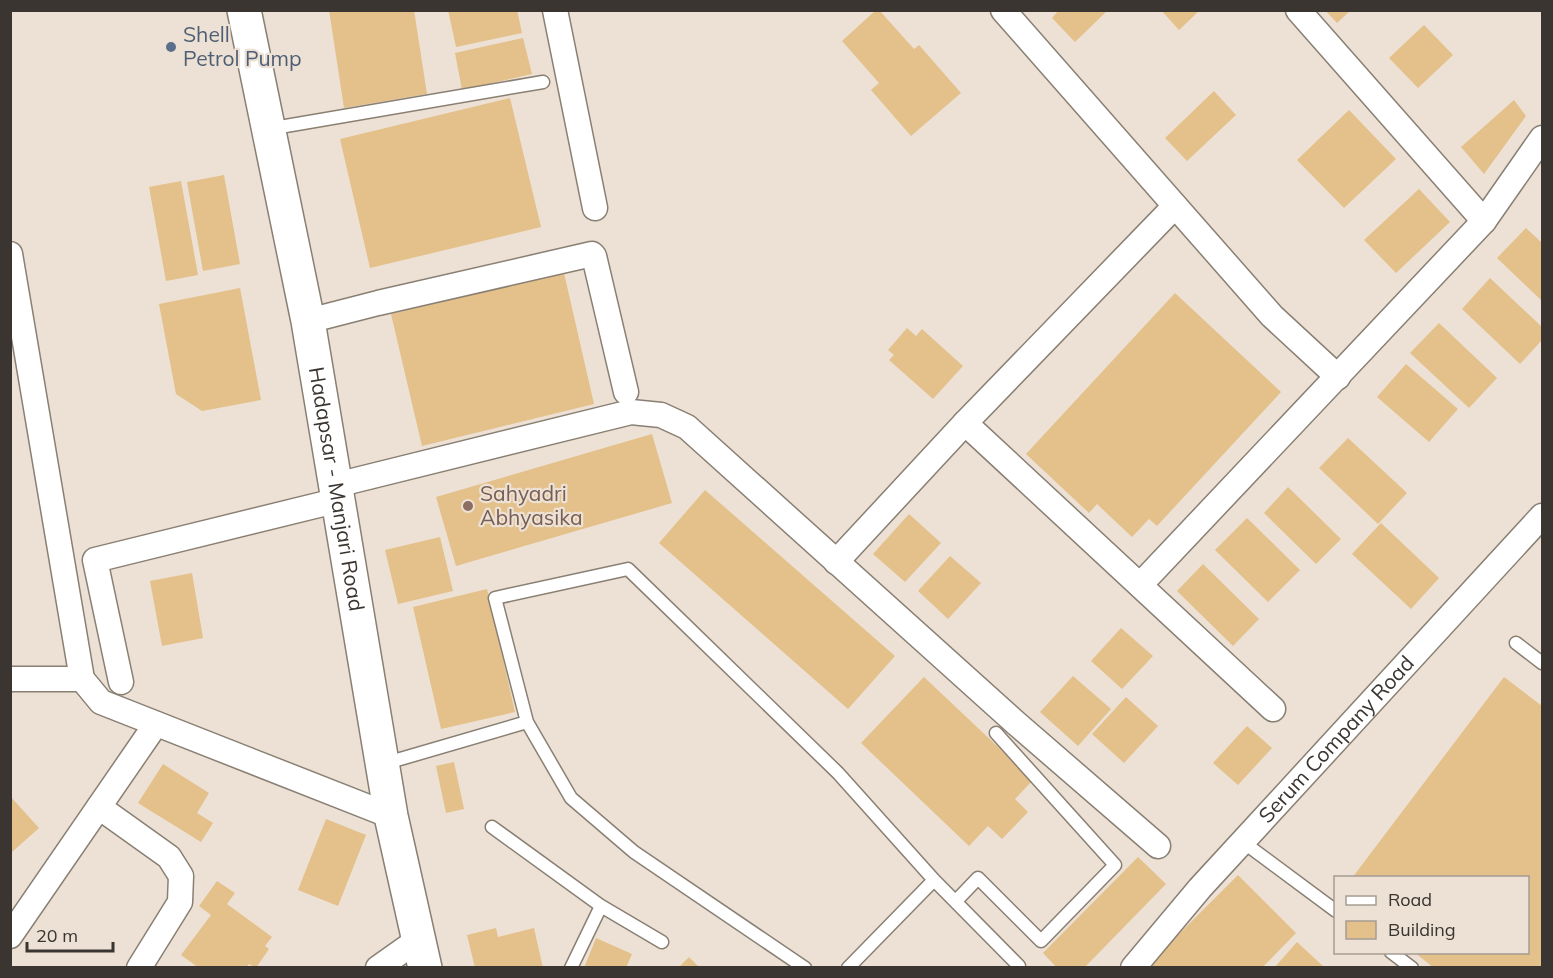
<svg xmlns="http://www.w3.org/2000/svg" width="1553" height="978" font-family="Mulish,sans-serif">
	<rect width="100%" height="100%" fill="#ece1d4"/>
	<!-- building -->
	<path fill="#e4c08a" d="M329,10H414L427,94L344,108Z
		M448,10H517L522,33L456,47Z
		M876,10H879L914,49L919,45L961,93L911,136L871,90L879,83L842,41Z
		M1059,10H1108L1075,42L1052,18Z
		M1161,10H1200L1179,30Z
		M1325,10H1351L1337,23Z
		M1424,25L1453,55L1418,88L1389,58Z
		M523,38L532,74L462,90L455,53Z
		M1214,91L1236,115L1187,161L1165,138Z
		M510,98L541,227L370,268L340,139Z
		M1514,100L1526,116L1484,174L1461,147Z
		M1349,110L1396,159L1344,208L1297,160Z
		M224,175L240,264L203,271L187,182Z
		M181,181L198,275L166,281L149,187Z
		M1419,189L1450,222L1396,273L1364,240Z
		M1526,228L1542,243V301L1497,258Z
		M564,273L594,404L422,446L391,314Z
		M1490,278L1542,327V340L1520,364L1462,309Z
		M240,288L261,400L202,411L176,394L159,304Z
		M1175,293L1281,392L1157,526L1149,519L1132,537L1097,504L1089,513L1026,454Z
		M1439,323L1497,378L1469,408L1410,353Z
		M907,328L916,336L922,329L963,366L933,399L889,360L894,355L888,350Z
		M1406,364L1458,409L1429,442L1377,397Z
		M652,434L672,503L456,566L436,497Z
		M1348,438L1407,493L1378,524L1319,468Z
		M1288,487L1341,539L1316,564L1264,513Z
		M705,490L895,656L848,709L659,543Z
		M909,514L941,543L905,582L873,554Z
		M1247,518L1300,570L1268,602L1215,550Z
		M1381,523L1439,578L1411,609L1352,554Z
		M440,537L453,591L398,604L385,550Z
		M950,556L981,583L948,619L918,591Z
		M1203,564L1259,619L1233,646L1177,591Z
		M192,573L203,638L162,646L150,581Z
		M487,589L515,712L441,729L413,607Z
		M1121,628L1153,656L1122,689L1091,661Z
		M1073,676L1111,709L1078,746L1040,712Z
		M924,677L1033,780L1015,799L1028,812L1002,839L988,826L969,846L861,743Z
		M1504,677L1542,706V968H1434L1414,952H1528V878H1352Z
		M1126,697L1158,726L1124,763L1092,734Z
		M1247,726L1272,748L1238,785L1213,763Z
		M454,762L464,809L446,813L436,766Z
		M163,764L209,793L197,813L213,823L201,842L138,803Z
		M10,796L39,828L12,852L10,850Z
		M326,819L366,835L338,906L298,890Z
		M1138,857L1166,884L1084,968H1057L1043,953Z
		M1238,875L1296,933L1262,968H1145Z
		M217,881L235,893L227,904L272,937L265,946L269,949L256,968L249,964L246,968H199L181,955L211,915L199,906Z
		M496,928L498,937L534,928L543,968H475L467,935Z
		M596,938L632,954L626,968H584Z
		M1297,942L1325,968H1274Z
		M689,957L700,968H678Z"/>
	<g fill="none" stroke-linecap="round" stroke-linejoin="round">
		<!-- service casing -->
		<g stroke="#897f73" stroke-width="15">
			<path id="service" d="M268,129L543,82
				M1516,643L1542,663
				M383,764L527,722
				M492,827L601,906L662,942
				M1243,842L1336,911
				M934,880L1019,966
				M956,901L978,878L1041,941L1115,865L996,733
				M1391,952L1412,968
				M571,968L601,906
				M805,968L634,852L571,798L527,722L495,598L628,569L838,773L934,880L848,968"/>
		</g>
		<!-- minor casing -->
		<g stroke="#897f73" stroke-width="27">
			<g id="minor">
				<path d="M555,10L595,208"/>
				<path d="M1003,10L1272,316L1338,377"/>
				<path d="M1298,10L1484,221"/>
				<path d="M10,254L82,679L101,702L391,816"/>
				<path d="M308,321L378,303L592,254L594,256L626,392"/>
				<path d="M965,423L1273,709"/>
				<path d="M336,485L631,412L661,415L687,427L1017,724L1158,846"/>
				<path d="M836,562L965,423L1175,206"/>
				<path d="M1140,585L1484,221L1542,138"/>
				<path d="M10,679H82"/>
				<path d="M121,682L95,560L339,500"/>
				<path d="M99,807L169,857L181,876L180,902L139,968"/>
				<path d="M10,936L156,724"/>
				<path d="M378,968L419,939"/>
				<path id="s1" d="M1133,968L1200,888L1542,516"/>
			</g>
		</g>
		<!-- primary casing -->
		<g stroke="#897f73" stroke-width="36">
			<g id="primary">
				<path id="s2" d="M244,10L308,321L391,816L425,968"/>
			</g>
		</g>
		<!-- service -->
		<use href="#service" stroke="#fff" stroke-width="12"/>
		<!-- minor -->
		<use href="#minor" stroke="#fff" stroke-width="24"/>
		<!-- primary -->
		<use href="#primary" stroke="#fff" stroke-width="33"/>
	</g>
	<!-- markers -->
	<circle fill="#5c6f8a" stroke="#ece1d4" stroke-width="2" cx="171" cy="47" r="6"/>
	<circle fill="#8d6e63" stroke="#ece1d4" stroke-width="2" cx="468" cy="506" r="6"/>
	<g text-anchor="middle" stroke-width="4.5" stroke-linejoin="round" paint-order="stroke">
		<!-- service labels -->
		<g font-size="21" fill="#4e5e75" stroke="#ece1d4" text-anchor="start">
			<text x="183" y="42">Shell<tspan x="183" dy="24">Petrol Pump</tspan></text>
		</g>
		<!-- street labels -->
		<g font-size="21" fill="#3a3530" stroke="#ece1d4">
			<text dy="7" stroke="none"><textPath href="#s2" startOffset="488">Hadapsar - Manjari Road</textPath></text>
			<text dy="7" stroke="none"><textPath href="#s1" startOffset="306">Serum Company Road</textPath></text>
		</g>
		<!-- education labels -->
		<g font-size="21" fill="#785e54" stroke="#ece1d4" text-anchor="start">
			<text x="480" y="501">Sahyadri<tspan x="480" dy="24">Abhyasika</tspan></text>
		</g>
	</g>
	<!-- border -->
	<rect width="1553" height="978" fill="none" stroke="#3a3530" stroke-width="24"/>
	<!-- legend -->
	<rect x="1334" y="876" width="195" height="78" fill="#ece1d4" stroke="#a59c92" stroke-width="1.5"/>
	<rect x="1346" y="896" width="30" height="9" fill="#ffffff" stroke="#a59c92" stroke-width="1.5"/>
	<text x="1388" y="906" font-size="18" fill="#3a3530">Road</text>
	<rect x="1346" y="921" width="30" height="18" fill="#e4c08a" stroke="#a59c92" stroke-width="1.5"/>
	<text x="1388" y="936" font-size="18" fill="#3a3530">Building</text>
	<!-- scale -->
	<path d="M27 942v9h86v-9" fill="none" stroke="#3a3530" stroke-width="3"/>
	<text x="36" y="942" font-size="18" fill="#3a3530" stroke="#ece1d4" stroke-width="4.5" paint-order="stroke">20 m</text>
</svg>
